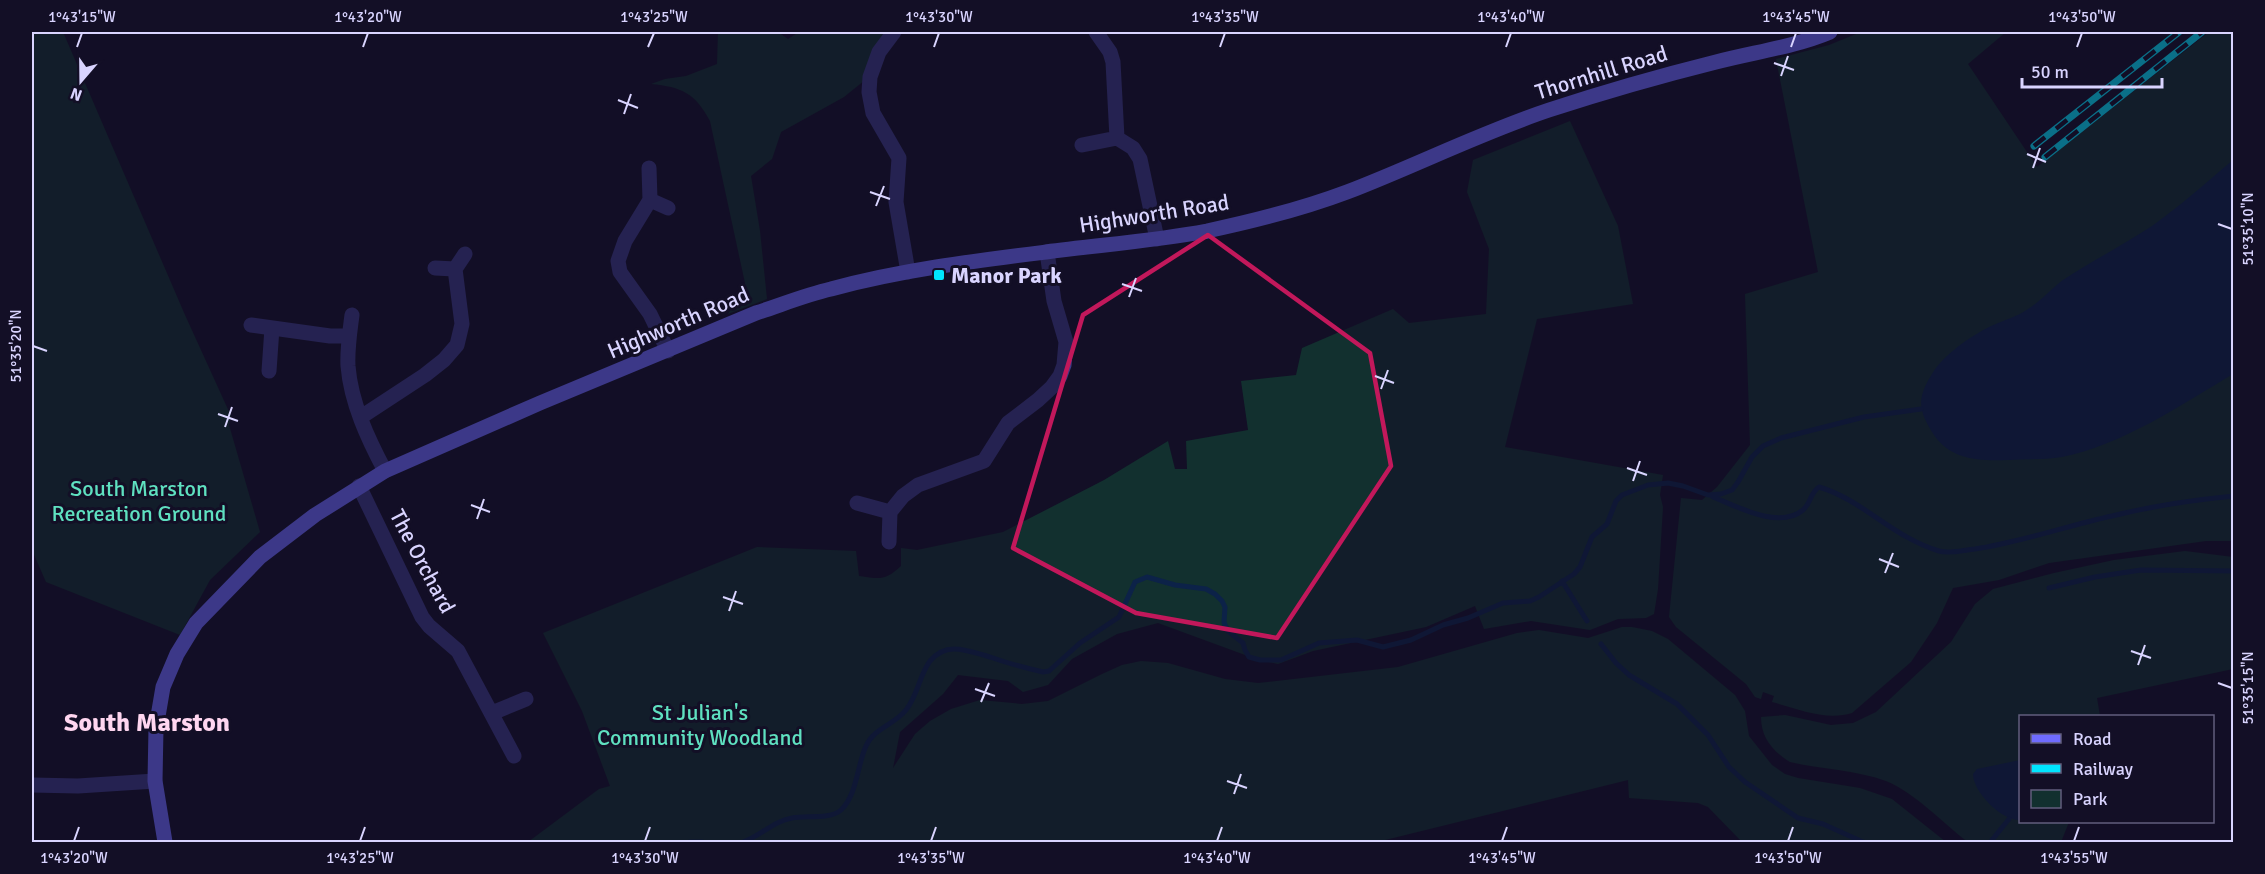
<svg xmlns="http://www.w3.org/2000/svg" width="2265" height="874" font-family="Signika,sans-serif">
	<rect width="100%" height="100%" fill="#130f26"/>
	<!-- green -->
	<path fill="#12302f" d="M32,32H63L185,315L231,416L229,425L260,532L210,580L180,635L46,582L32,550Z
		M718,32H778L788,39L799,32H886L865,80L844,97L781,132L772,159L751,176L760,231L767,299L728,314L745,283L710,121C695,93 682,87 651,84L665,79L686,76L717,64Z
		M1861,32H2006L1968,64L2037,167L2209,32H2233V541H2206L2049,563L1999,580L1953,588L1937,623L1911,662L1852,713C1826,721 1798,709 1772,702L1774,696L1763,692L1761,699L1755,697L1746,684L1676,627L1669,617L1681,498L1702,500L1717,487L1750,445L1745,294L1818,272L1776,59L1829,45Z
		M1570,121L1618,226L1633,304L1537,319L1505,447L1663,475L1660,495L1663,507L1658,589L1654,614L1646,618L1618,619L1590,630L1531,621L1484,629L1475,606L1426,627L1313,651L1278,664L1256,659L1158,623L1117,634L1072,659L1048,685L1023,692L1008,681L958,675L943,694L900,732L893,768L915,734L930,721L951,709L980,700L1022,704L1048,701L1102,674L1122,665L1141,661L1168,663L1225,679L1258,683L1398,667L1517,633L1539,630L1588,638L1622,627H1632L1652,631L1668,639L1735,695L1745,711L1749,736L1772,765L1785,774L1798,778L1860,788L1892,799L1946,842H1742L1708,807L1698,803L1629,798L1628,780L1377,842H528L599,789L610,786L582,711L543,633L757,547L856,551L859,576C880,579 885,581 901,566V548L917,550L1003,532L1104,480L1168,441L1175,469H1187L1186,441L1248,430L1241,381L1296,375L1302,348L1393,309L1409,323L1486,314L1489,249L1467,192L1473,160Z
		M2185,551L2233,557V669L2097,698L2100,716H2020V822H2069L2061,842H1968C1941,822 1917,794 1886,781C1856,770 1821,769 1790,762C1772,751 1761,737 1761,717L1785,715L1831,725L1853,723L1876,712L1951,642L1975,604L1993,589L2054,573L2114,560Z"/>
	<!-- water -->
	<path fill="#0c2248" d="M2233,160V374C2183,404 2120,446 2062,457C2044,460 2026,459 2008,460C1978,461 1949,460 1932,432C1918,409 1917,398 1932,374C1944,354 1971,336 1991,326C2004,320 2017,317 2028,309C2041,301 2051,289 2063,280C2092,261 2123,245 2152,226C2180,206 2207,182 2233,160Z
		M2020,760V820C2002,821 1973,792 1973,774L1977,769Z"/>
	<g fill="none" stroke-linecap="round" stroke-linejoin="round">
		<!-- stream -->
		<path stroke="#0c2248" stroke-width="5" d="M1713,497C1736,506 1779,530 1803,510C1811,503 1810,493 1819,487C1863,500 1892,537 1939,551C1950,554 1963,550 1975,549C2022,542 2066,526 2112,516C2152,506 2193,500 2234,496
			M1562,581L1587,621
			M2049,588L2095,577L2141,570L2234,571
			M1601,644L1616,663L1629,675L1677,704L1708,735L1729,767L1745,782L1798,818L1823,824L1863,842
			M1992,840L2009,819
			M690,842H702
			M743,842C761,836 773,821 792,818C805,815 830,820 841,810C857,795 857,766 866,746C874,728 894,725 906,710C918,695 919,676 930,661C936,654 945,649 954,649C966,649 979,654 990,657C1007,663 1025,668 1043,672L1049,671L1080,643L1119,617L1135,582L1147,577L1175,585L1206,589L1215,594L1222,601L1225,607L1224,622L1227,630L1243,643L1245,650L1249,657L1260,660H1281L1319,643L1357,640L1383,647L1411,640L1443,625L1468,618L1503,603L1530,601L1539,597L1574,574L1580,567L1592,537L1607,524L1616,501L1622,495L1648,485L1668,483L1683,486L1708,495L1721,494L1732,490L1738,482L1752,457L1763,446L1781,438L1864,417L1921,409"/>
		<!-- street -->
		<path stroke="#3d3a85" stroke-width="15" d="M894,32L879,52L870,77L869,92L873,113L899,158L896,202L908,272
			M1096,32L1110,52L1113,62L1117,138L1133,148L1140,159L1157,239
			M1082,145L1117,138
			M649,168L650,200
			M668,208L650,200L625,241L618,261L620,272L650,314L668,351
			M435,268L455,269
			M352,315C350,331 347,349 348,366C351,403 368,439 385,471
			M251,325L330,336H349
			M269,371L272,328
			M361,417L425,375L444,360L457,345L462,324L455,269L465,254
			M359,486L422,617L429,626L458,651L514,756
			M857,503L890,512
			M889,542L890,512L903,496L918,485L984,461L1008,423L1038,400L1052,387L1060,376L1064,365L1066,342L1054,301L1047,252
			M492,713L526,699
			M32,785L78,786L155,781"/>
		<!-- secondary -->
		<path stroke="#6f6bff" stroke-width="15" d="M165,842L155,781L156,728L163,687L177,654L196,623L260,557L315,515L385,471L540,403L756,313C781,305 805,295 831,289C901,270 974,261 1046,252C1099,245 1154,241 1207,231C1254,221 1302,209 1347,192C1415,166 1480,133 1549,110C1604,92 1660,76 1716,62C1754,52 1794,47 1830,32"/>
		<!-- rail casing -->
		<g stroke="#00e5ff" stroke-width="7">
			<path id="rail" d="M2034,146L2179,32
				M2045,157L2202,32"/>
		</g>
		<!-- rail -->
		<use href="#rail" stroke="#130f26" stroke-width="4.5" stroke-dasharray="14" stroke-linecap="butt"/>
	</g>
	<!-- marked area -->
	<path d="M0 0H2265V874H0ZM1208,235L1370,353L1391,466L1277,638L1136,613L1013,548L1083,315Z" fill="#130f26" fill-opacity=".55" fill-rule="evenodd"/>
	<path fill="none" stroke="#c2185b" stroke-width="4.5" stroke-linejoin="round" d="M1208,235L1370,353L1391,466L1277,638L1136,613L1013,548L1083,315Z"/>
	<!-- ticks -->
	<path fill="none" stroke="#d9d4ff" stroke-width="2" d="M77,47L82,33M363,47L368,33M648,47L654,33M934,47L939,33M1220,47L1225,33M1506,47L1511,33M1791,47L1796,33M2077,47L2082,33M1774,63L1794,70M1781,76L1788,56M618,100L638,108M624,114L631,94M2027,154L2046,162M2033,168L2040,148M870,192L890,199M876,206L884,186M2218,224L2232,229M1122,284L1142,291M1129,297L1136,278M33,346L47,351M1375,376L1394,383M1381,389L1388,370M218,414L238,421M225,427L232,407M1627,468L1647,475M1633,481L1640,461M471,505L490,512M477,519L484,499M1879,559L1899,567M1885,573L1893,553M723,597L743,604M729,611L736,591M2131,651L2151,658M2138,665L2145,645M2218,683L2232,688M975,689L995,696M981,702L989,683M1227,781L1247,788M1234,794L1241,774M74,841L79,827M360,841L365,827M645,841L650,827M931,841L936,827M1217,841L1222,827M1502,841L1507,827M1788,841L1793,827M2074,841L2079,827"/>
	<!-- markers -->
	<rect fill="#00e5ff" stroke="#130f26" stroke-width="2" x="933" y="269" width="12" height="12" rx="3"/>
	<g text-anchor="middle" stroke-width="6" stroke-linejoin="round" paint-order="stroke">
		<!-- street labels -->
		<g font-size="22" fill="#d9d4ff" stroke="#130f26">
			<text transform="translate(1601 72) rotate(-17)" y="8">Thornhill Road</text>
			<text transform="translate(1154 213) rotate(-9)" y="8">Highworth Road</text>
			<text transform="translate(678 322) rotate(-23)" y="8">Highworth Road</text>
			<text transform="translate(423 561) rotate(62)" y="8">The Orchard</text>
		</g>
		<!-- poi labels -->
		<g font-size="22" font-weight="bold" fill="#d9d4ff" stroke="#130f26" text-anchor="start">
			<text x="951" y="283">Manor Park</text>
		</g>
		<!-- park labels -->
		<g font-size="22" fill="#5fe0c0" stroke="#130f26">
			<text x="139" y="496">South Marston<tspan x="139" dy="25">Recreation Ground</tspan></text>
			<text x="700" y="720">St Julian's<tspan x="700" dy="25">Community Woodland</tspan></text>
		</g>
		<!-- quarter labels -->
		<g font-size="26" font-weight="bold" fill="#ffd6f0" stroke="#130f26">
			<text x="147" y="731">South Marston</text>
		</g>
	</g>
	<!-- border -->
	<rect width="2265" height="874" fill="none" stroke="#130f26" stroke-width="66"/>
	<!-- legend -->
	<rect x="2019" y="715" width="195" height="108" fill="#130f26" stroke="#625e7d" stroke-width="1.5"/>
	<rect x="2031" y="734" width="30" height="9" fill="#6f6bff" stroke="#625e7d" stroke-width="1.5"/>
	<text x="2073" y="745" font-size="18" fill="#d9d4ff">Road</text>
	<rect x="2031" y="764" width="30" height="9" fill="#00e5ff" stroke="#625e7d" stroke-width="1.5"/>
	<text x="2073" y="775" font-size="18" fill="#d9d4ff">Railway</text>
	<rect x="2031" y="790" width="30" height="18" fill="#12302f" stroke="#625e7d" stroke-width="1.5"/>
	<text x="2073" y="805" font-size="18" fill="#d9d4ff">Park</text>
	<!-- north arrow -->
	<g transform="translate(81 81) rotate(200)" stroke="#130f26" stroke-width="4.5" paint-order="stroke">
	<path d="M0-4.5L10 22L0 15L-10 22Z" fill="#d9d4ff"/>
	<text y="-9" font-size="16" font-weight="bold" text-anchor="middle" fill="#d9d4ff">N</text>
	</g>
	<!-- scale -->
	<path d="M2022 78v9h140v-9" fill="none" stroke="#d9d4ff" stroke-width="3"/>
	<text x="2031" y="78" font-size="18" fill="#d9d4ff" stroke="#130f26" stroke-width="4.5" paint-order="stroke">50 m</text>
	<rect x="33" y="33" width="2199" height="808" fill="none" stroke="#d9d4ff" stroke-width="2"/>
	<g font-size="15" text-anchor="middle" fill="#d9d4ff">
		<text x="82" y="22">1°43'15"W</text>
		<text x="368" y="22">1°43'20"W</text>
		<text x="654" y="22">1°43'25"W</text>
		<text x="939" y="22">1°43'30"W</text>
		<text x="1225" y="22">1°43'35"W</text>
		<text x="1511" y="22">1°43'40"W</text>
		<text x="1796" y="22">1°43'45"W</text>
		<text x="2082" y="22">1°43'50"W</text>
		<text transform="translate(2248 229) rotate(-90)" y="5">51°35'10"N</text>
		<text transform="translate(16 346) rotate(-90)" y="5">51°35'20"N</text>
		<text transform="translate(2248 688) rotate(-90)" y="5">51°35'15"N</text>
		<text x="74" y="863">1°43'20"W</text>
		<text x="360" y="863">1°43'25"W</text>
		<text x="645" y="863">1°43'30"W</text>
		<text x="931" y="863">1°43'35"W</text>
		<text x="1217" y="863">1°43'40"W</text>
		<text x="1502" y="863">1°43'45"W</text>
		<text x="1788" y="863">1°43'50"W</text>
		<text x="2074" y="863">1°43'55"W</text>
	</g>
</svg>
